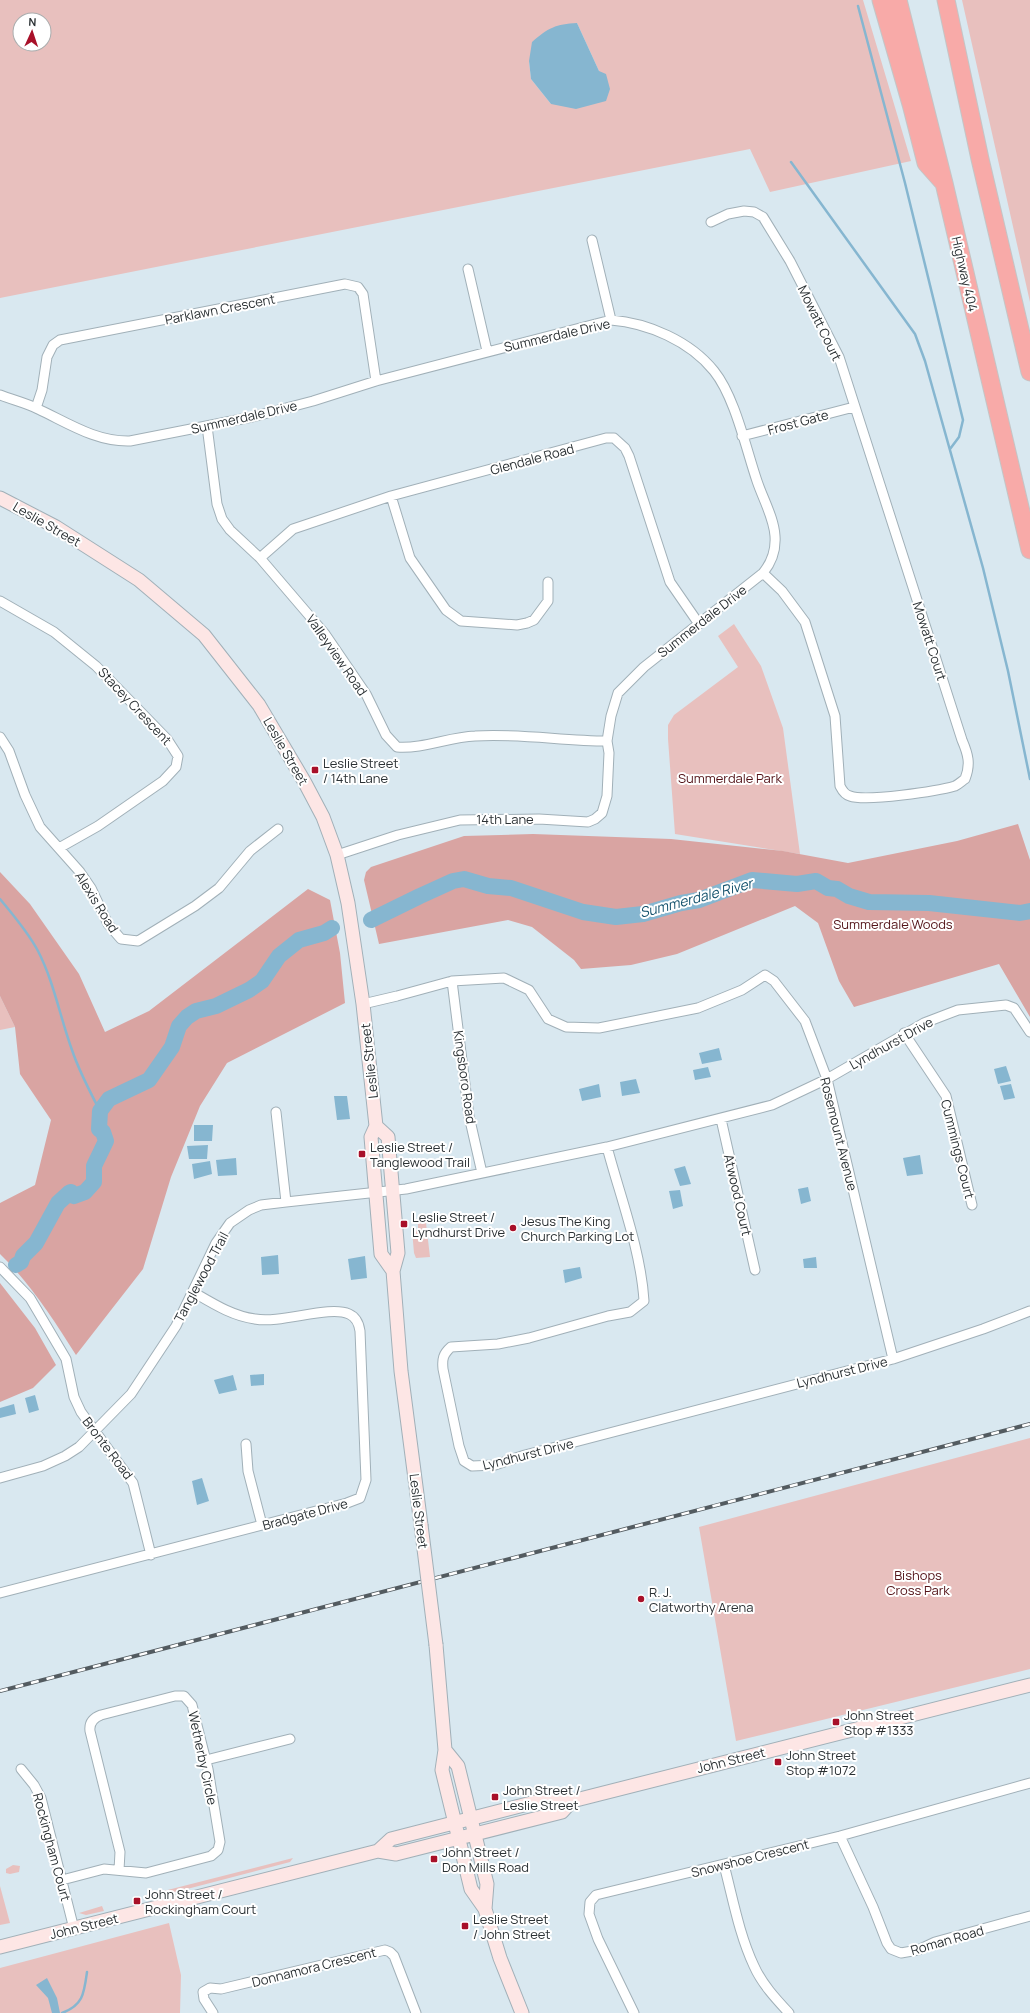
<svg xmlns="http://www.w3.org/2000/svg" width="1030" height="2013" font-family="Manrope,sans-serif">
	<rect width="100%" height="100%" fill="#d9e8f0"/>
	<!-- green -->
	<path fill="#e8c0be" fill-rule="evenodd" d="M0,0H863L911,161L770,192L750,149L0,298ZM20,20H44V44H20ZM577,23L599,71L551,104L531,79L529,61Z
		M962,0H1030V302Z
		M734,624L761,666L783,728L800,854L675,834L668,739V725L674,715L738,667L718,636Z
		M0,996L15,1027L0,1030Z
		M418,1223H426L430,1257L416,1258L414,1253L412,1230L418,1229Z
		M1030,1438V1669L736,1741L699,1527Z
		M293,1858L290,1862L145,1900L144,1896Z
		M13,1865L20,1866L19,1872L10,1874L6,1873V1869Z
		M0,1886L10,1923L0,1925Z
		M102,1906L104,1911L86,1915L79,1913Z
		M169,1923L181,1975L180,2013H0V1968Z"/>
	<!-- forest -->
	<path fill="#d9a4a2" d="M1018,824L1030,860V1017L999,964L854,1007L839,981L818,923L795,906L677,954L631,965L581,969L574,960L532,927L508,920L379,944L364,880L366,872L371,867L464,836L533,834L671,839L783,851L848,863L957,841Z
		M0,872L30,904L79,974L105,1032L149,1011L308,889L330,900L340,953L345,1003L227,1063L200,1106L171,1177L143,1269L76,1355C54,1320 30,1283 0,1254V1203L35,1185L51,1120L20,1074L15,1027L0,996Z
		M0,1283L35,1328L56,1365L33,1388L0,1402Z"/>
	<!-- water -->
	<path fill="#86b6d0" d="M577,23L599,71L606,74L610,89L606,101L576,109L551,104L531,79L529,61L532,42C548,28 556,24 577,23Z
		M719,1048L722,1060L702,1064L699,1053Z
		M1006,1066L1011,1081L998,1084L994,1069Z
		M708,1067L711,1077L695,1080L693,1070Z
		M636,1079L640,1093L622,1096L620,1082Z
		M599,1084L601,1097L582,1101L579,1089Z
		M1011,1084L1015,1098L1004,1100L1000,1086Z
		M334,1096H347L350,1119L337,1120Z
		M194,1125H213L212,1141H194Z
		M208,1145L207,1159H189L187,1146Z
		M920,1155L923,1174L907,1176L903,1158Z
		M236,1158L237,1175L218,1176L216,1160Z
		M210,1161L212,1174L194,1179L192,1164Z
		M685,1166L691,1184L680,1186L674,1169Z
		M808,1187L811,1201L801,1204L798,1189Z
		M680,1190L683,1206L673,1209L669,1191Z
		M278,1255L279,1274L262,1275L261,1257Z
		M365,1256L367,1278L351,1280L348,1259Z
		M816,1257L817,1268H804L803,1259Z
		M580,1267L582,1278L565,1283L563,1270Z
		M264,1374V1385L251,1386L250,1375Z
		M233,1375L237,1390L219,1394L214,1380Z
		M35,1395L39,1410L29,1413L25,1398Z
		M14,1404L16,1414L0,1418V1408Z
		M202,1478L209,1501L197,1505L192,1481Z
		M47,1978L57,1998L60,2013H52L48,1998L36,1985Z"/>
	<g fill="none" stroke-linecap="round" stroke-linejoin="round">
		<!-- stream -->
		<path stroke="#86b6d0" stroke-width="2.5" d="M858,6L905,183L963,420L959,437L950,449
			M791,162L915,334L925,361L983,568L1008,671L1030,779
			M0,899C14,916 28,932 38,951C54,982 60,1017 72,1050C79,1071 90,1092 100,1111
			M62,2013C83,2005 84,1994 87,1972"/>
		<!-- river -->
		<path stroke="#86b6d0" stroke-width="16" d="M371,920L420,896L453,881L464,879L488,886L511,888L583,912L616,917L643,914L681,903L699,900L752,880L797,884L816,881L828,888L837,889L849,896L869,902L929,903L1020,913L1030,911
			M16,1265L21,1262L23,1256L36,1243L58,1203L69,1193L71,1192L74,1196L85,1192L94,1182V1166L106,1141L103,1132L99,1129L100,1111L109,1099L149,1080L172,1047L179,1026L187,1017L196,1011L216,1006L249,990L262,981L279,956L299,940L324,933L332,928"/>
		<!-- street casing -->
		<g stroke="#a1b0b8" stroke-width="11">
			<path id="street" d="M711,222L728,214L744,211L754,212L763,217L790,261L839,357L962,740C968,754 971,764 965,779C962,781 959,784 955,786C938,791 866,802 850,796C845,795 842,790 840,786L835,716L805,622L782,591L763,573
				M592,240L611,320
				M468,269L487,351
				M0,395C13,400 26,403 38,409C68,423 96,442 130,441L252,417L313,401L376,381L611,320C648,323 690,341 714,371C735,397 746,449 757,481C763,499 774,518 775,536C776,550 772,562 763,573L644,667L618,693L611,716L607,741L609,753L607,796L602,813L595,819L588,822L539,819L460,820L398,835L337,855
				M36,408L42,390L47,357L53,345L60,340L345,284L358,287L363,294L376,381
				M207,426L217,504L222,519L230,530L260,558L325,634L366,694L386,735L397,747C423,749 449,737 475,736C519,733 563,741 607,741
				M742,436L854,407
				M391,496L410,558L446,610L461,621L517,625L527,623L534,620L548,601V582
				M260,558L293,529L305,525L391,496L606,438H614L625,448L629,456L670,582L699,624
				M0,601L54,632L96,666L167,739L178,756L176,767L163,781L98,826L59,848
				M0,737L9,751L25,795L40,827L80,872L91,888L108,924L121,939L138,941L195,906L219,888L250,851L278,829
				M452,981L469,1116L482,1173
				M363,1004L397,996L452,981L504,978L529,990L548,1019L566,1027L599,1028L698,1008L742,990L765,975L774,981L805,1021L827,1079L893,1359
				M904,1033L946,1096L972,1205
				M276,1112L286,1202
				M721,1119L755,1270
				M607,1147C620,1196 641,1251 644,1301L630,1312L608,1316L529,1338L498,1344L451,1347C443,1354 442,1359 443,1369L459,1446L464,1461L472,1466L495,1465L525,1455L893,1359L983,1329L1030,1311
				M0,1267L30,1298L66,1359L74,1397L81,1412L133,1483L151,1555
				M246,1444L248,1471L262,1525
				M0,1478L43,1466L65,1456L79,1447L131,1394L176,1326L216,1243L230,1223L249,1210L261,1205L286,1202L406,1189L607,1147L772,1105L827,1079L924,1023L958,1010L1006,1005L1014,1008L1030,1032
				M0,1593L347,1503L360,1498L366,1480L360,1331C359,1324 356,1317 349,1314C329,1305 281,1324 255,1319C232,1316 212,1303 193,1292
				M206,1760L290,1739
				M21,1769L34,1785L41,1798L74,1929
				M840,1836L873,1907L887,1943L891,1949L901,1953L918,1950L935,1942L1030,1916
				M724,1865C733,1899 739,1934 754,1966C762,1984 776,1999 789,2013
				M62,1880L104,1869L146,1873L211,1856L218,1850L220,1842L208,1769L192,1705L184,1696H175L101,1715C93,1718 89,1723 90,1731L120,1852L119,1870
				M213,2013L204,1999L203,1992L210,1988L221,1989L385,1950L390,1952L394,1956L416,2013
				M634,2013L598,1939L589,1914L590,1902L596,1895L840,1836L1030,1783"/>
		</g>
		<!-- secondary casing -->
		<g stroke="#a1b0b8" stroke-width="15">
			<path id="secondary" d="M0,498L56,527L139,580L204,635L259,705L304,781L323,817L337,855L348,903L363,1004L376,1126L371,1137L381,1254L393,1271
				M376,1126L388,1137L398,1253L393,1271L401,1371L421,1525
				M436,1645L445,1750L442,1770L471,1889L485,1909L500,1958L522,2013
				M445,1750L458,1766L487,1884L485,1909
				M378,1851L391,1839L559,1796L572,1801
				M0,1947L378,1851L396,1854L562,1812L572,1801L1030,1685"/>
		</g>
		<!-- highway casing -->
		<g stroke="#c4c5c6" stroke-width="19">
			<path id="highway" d="M881,0L911,104L926,163L942,181
				M898,0L944,183L1030,550
				M946,0L980,159L1030,372"/>
		</g>
		<!-- street -->
		<use href="#street" stroke="#fff" stroke-width="9"/>
		<!-- secondary -->
		<use href="#secondary" stroke="#fde6e5" stroke-width="13"/>
		<!-- highway -->
		<use href="#highway" stroke="#f8aaa8" stroke-width="17"/>
		<!-- rail casing -->
		<g stroke="#535b60" stroke-width="4">
			<path id="rail" d="M0,1691L1030,1424"/>
		</g>
		<!-- rail -->
		<use href="#rail" stroke="#fff" stroke-width="2.5" stroke-dasharray="8" stroke-linecap="butt"/>
		<!-- secondary-bridge casing -->
		<g stroke="#a1b0b8" stroke-width="15" stroke-linecap="butt">
			<path id="secondary-bridge" d="M421,1525L436,1645"/>
		</g>
		<!-- secondary-bridge -->
		<use href="#secondary-bridge" stroke="#fde6e5" stroke-width="13"/>
	</g>
	<!-- markers -->
	<g fill="#a81029" stroke="#fff" stroke-width="1.5">
		<rect x="311" y="766" width="8" height="8" rx="2"/>
		<rect x="358" y="1150" width="8" height="8" rx="2"/>
		<rect x="400" y="1220" width="8" height="8" rx="2"/>
		<circle cx="513" cy="1228" r="4"/>
		<circle cx="641" cy="1599" r="4"/>
		<rect x="832" y="1718" width="8" height="8" rx="2"/>
		<rect x="774" y="1758" width="8" height="8" rx="2"/>
		<rect x="491" y="1793" width="8" height="8" rx="2"/>
		<rect x="430" y="1855" width="8" height="8" rx="2"/>
		<rect x="133" y="1897" width="8" height="8" rx="2"/>
		<rect x="461" y="1922" width="8" height="8" rx="2"/>
	</g>
	<g text-anchor="middle" stroke-width="4" stroke-linejoin="round" paint-order="stroke">
		<!-- street labels -->
		<g font-size="13" fill="#2b3134" stroke="#fff">
			<text transform="translate(965 274) rotate(77)" y="5">Highway 404</text>
			<text transform="translate(220 309) rotate(-11)" y="5">Parklawn Crescent</text>
			<text transform="translate(820 323) rotate(64)" y="5">Mowatt Court</text>
			<text transform="translate(557 335) rotate(-13)" y="5">Summerdale Drive</text>
			<text transform="translate(244 417) rotate(-13)" y="5">Summerdale Drive</text>
			<text transform="translate(798 422) rotate(-15)" y="5">Frost Gate</text>
			<text transform="translate(532 459) rotate(-15)" y="5">Glendale Road</text>
			<text transform="translate(47 524) rotate(30)" y="5">Leslie Street</text>
			<text transform="translate(702 621) rotate(-38)" y="5">Summerdale Drive</text>
			<text transform="translate(930 641) rotate(72)" y="5">Mowatt Court</text>
			<text transform="translate(337 655) rotate(55)" y="5">Valleyview Road</text>
			<text transform="translate(135 706) rotate(47)" y="5">Stacey Crescent</text>
			<text transform="translate(286 751) rotate(60)" y="5">Leslie Street</text>
			<text x="505" y="824">14th Lane</text>
			<text transform="translate(97 902) rotate(58)" y="5">Alexis Road</text>
			<text transform="translate(891 1043) rotate(-29)" y="5">Lyndhurst Drive</text>
			<text transform="translate(369 1061) rotate(-96)" y="5">Leslie Street</text>
			<text transform="translate(465 1077) rotate(82)" y="5">Kingsboro Road</text>
			<text transform="translate(839 1134) rotate(76)" y="5">Rosemount Avenue</text>
			<text transform="translate(958 1149) rotate(76)" y="5">Cummings Court</text>
			<text transform="translate(738 1195) rotate(77)" y="5">Atwood Court</text>
			<text transform="translate(201 1277) rotate(-62)" y="5">Tanglewood Trail</text>
			<text transform="translate(842 1372) rotate(-14)" y="5">Lyndhurst Drive</text>
			<text transform="translate(108 1448) rotate(53)" y="5">Bronte Road</text>
			<text transform="translate(528 1454) rotate(-14)" y="5">Lyndhurst Drive</text>
			<text transform="translate(419 1511) rotate(83)" y="5">Leslie Street</text>
			<text transform="translate(305 1514) rotate(-15)" y="5">Bradgate Drive</text>
			<text transform="translate(203 1758) rotate(78)" y="5">Wetherby Circle</text>
			<text transform="translate(731 1760) rotate(-14)" y="5">John Street</text>
			<text transform="translate(52 1847) rotate(75)" y="5">Rockingham Court</text>
			<text transform="translate(750 1858) rotate(-14)" y="5">Snowshoe Crescent</text>
			<text transform="translate(84 1926) rotate(-14)" y="5">John Street</text>
			<text transform="translate(947 1940) rotate(-16)" y="5">Roman Road</text>
			<text transform="translate(314 1967) rotate(-14)" y="5">Donnamora Crescent</text>
		</g>
		<!-- poi labels -->
		<g font-size="13" fill="#2b3134" stroke="#fff" text-anchor="start">
			<text x="323" y="768">Leslie Street<tspan x="323" dy="15">/ 14th Lane</tspan></text>
			<text x="370" y="1152">Leslie Street /<tspan x="370" dy="15">Tanglewood Trail</tspan></text>
			<text x="412" y="1222">Leslie Street /<tspan x="412" dy="15">Lyndhurst Drive</tspan></text>
			<text x="521" y="1226">Jesus The King<tspan x="521" dy="15">Church Parking Lot</tspan></text>
			<text x="649" y="1597">R. J.<tspan x="649" dy="15">Clatworthy Arena</tspan></text>
			<text x="844" y="1720">John Street<tspan x="844" dy="15">Stop #1333</tspan></text>
			<text x="786" y="1760">John Street<tspan x="786" dy="15">Stop #1072</tspan></text>
			<text x="503" y="1795">John Street /<tspan x="503" dy="15">Leslie Street</tspan></text>
			<text x="442" y="1857">John Street /<tspan x="442" dy="15">Don Mills Road</tspan></text>
			<text x="145" y="1899">John Street /<tspan x="145" dy="15">Rockingham Court</tspan></text>
			<text x="473" y="1924">Leslie Street<tspan x="473" dy="15">/ John Street</tspan></text>
		</g>
		<!-- park labels -->
		<g font-size="13" fill="#531318" stroke="#fff">
			<text x="730" y="783">Summerdale Park</text>
			<text x="893" y="929">Summerdale Woods</text>
			<text x="918" y="1580">Bishops<tspan x="918" dy="15">Cross Park</tspan></text>
		</g>
		<!-- water labels -->
		<g font-size="14" font-style="italic" fill="#13516c" stroke="#fff">
			<text transform="translate(696 898) rotate(-15)" y="5">Summerdale River</text>
		</g>
	</g>
	<!-- north arrow -->
	<g transform="translate(32 32) rotate(3)"><circle r="19" fill="#ffffff" stroke="#aaadae"/>
	<path d="M0-3L7 15L0 10L-7 15Z" fill="#a81029"/>
	<text y="-6" font-size="11" font-weight="bold" text-anchor="middle" fill="#2b3134">N</text>
	</g>
</svg>
